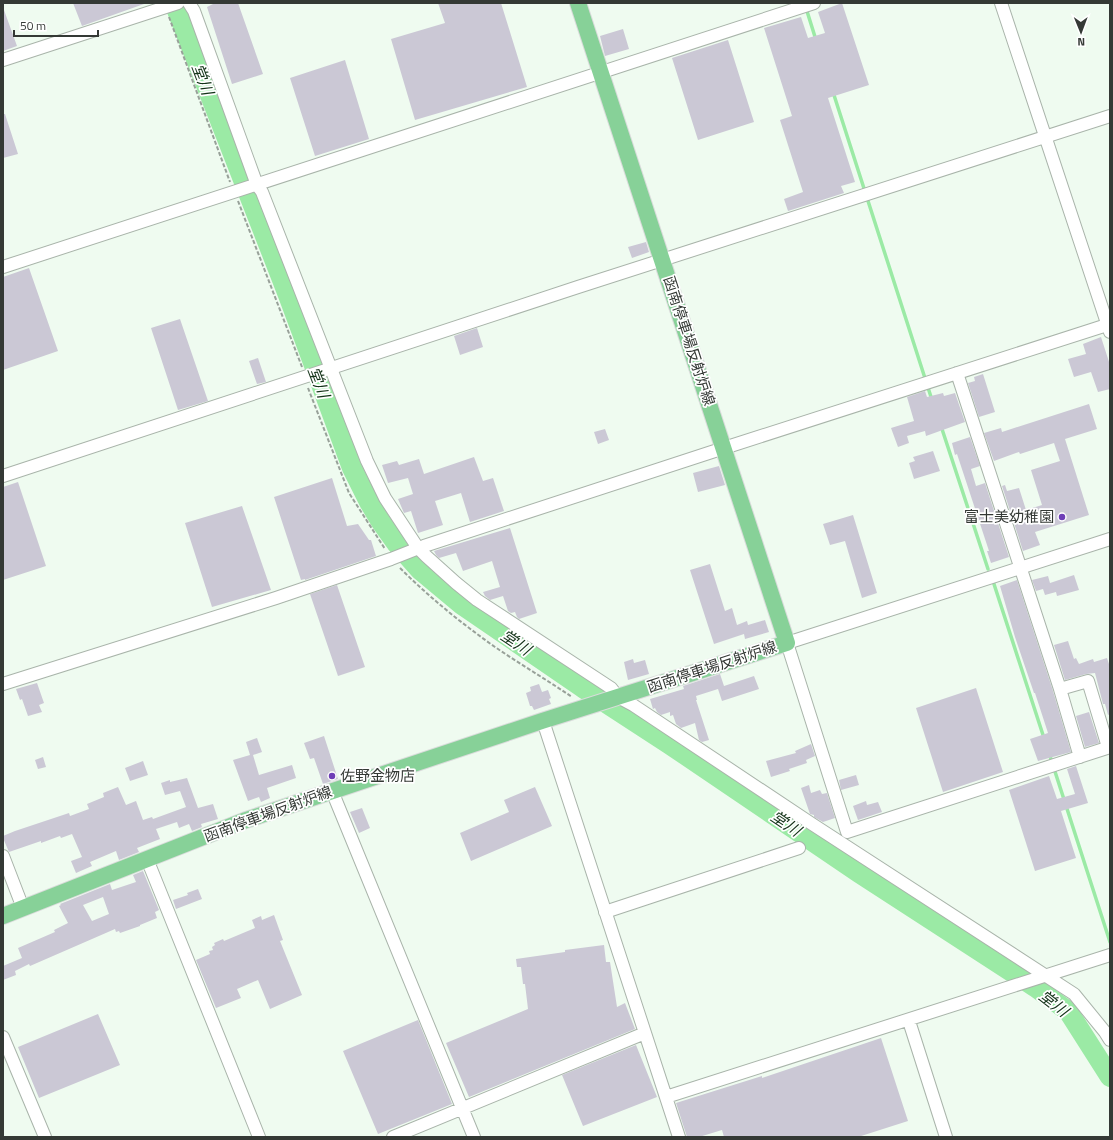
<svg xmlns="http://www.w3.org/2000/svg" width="1113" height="1140" font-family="'Titillium Web','Noto Sans JP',sans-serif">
	<rect width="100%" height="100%" fill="#effbf0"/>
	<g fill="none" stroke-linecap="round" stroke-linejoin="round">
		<!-- stream -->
		<path stroke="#9beaa5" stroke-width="3.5" d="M806,8L816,40
			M833,92L932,400
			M941,426L988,569
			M993,581L1044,738
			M1049,753L1110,942"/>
		<!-- river -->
		<path stroke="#9beaa5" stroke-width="20" d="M174,3L288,295L352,468L369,502L381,522L396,543L420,570L462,605L583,688L669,744L859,873L1035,987L1068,1011L1110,1077"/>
	</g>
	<!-- building -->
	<path fill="#cbc8d5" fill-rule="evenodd" d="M73,3H144V4L82,26Z
		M215,3H238L263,74L232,84L207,7Z
		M438,3H501L527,87L415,120L391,39L445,23Z
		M842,3L869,85L828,98L855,182L841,186L844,193L788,211L784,199L803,192L780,120L792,116L764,28L801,17L808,38L825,33L818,12Z
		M3,10H4L17,46L3,51Z
		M623,29L629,49L605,56L600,36Z
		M728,40L754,122L698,140L672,58Z
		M345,60L369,139L315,156L290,78Z
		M3,114H5L18,154L3,158Z
		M646,242L649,252L632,258L628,247Z
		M29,268L58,351L3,370V277Z
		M180,319L208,401L178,410L151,328Z
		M477,328L483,347L460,355L454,336Z
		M1101,337L1110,365V389L1098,392L1091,372L1074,377L1068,359L1086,354L1083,344Z
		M258,358L266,382L257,384L249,361Z
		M983,374L995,412L979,417L968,383L975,381L974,377Z
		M925,391L927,397L943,393L944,396L955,393L965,422L926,436L925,431L907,436L909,443L898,447L891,428L914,421L907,397Z
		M1089,404L1097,429L1065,439L1089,515L1035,532L1040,545L1023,551L1002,486L1005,485L1007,491L1019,488L1026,510L1042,505L1031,470L1060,461L1054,443L1020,454L1019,452L994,461L984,433L1001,428L1002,432Z
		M605,429L609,440L598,444L594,432Z
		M970,437L980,466L971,469L976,486L985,483L1009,557L991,563L987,551H989L957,454L955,455L952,443Z
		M933,451L940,471L914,479L909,463L915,461L913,457Z
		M474,457L483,481L493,478L504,511L470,522L461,493L435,501L443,525L418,533L411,511L404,513L398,499L413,494L408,478L388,483L382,465L397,461L399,465L419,459L424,474Z
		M719,466L725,485L698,492L693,473Z
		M332,478L347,526L358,524L369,540H371L376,556L305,580V579L301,580L274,497Z
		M18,482L46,566L3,580V487Z
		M242,506L271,590L212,607L185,523Z
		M853,515L877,593L862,598L845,541L830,545L823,524Z
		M510,528L537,613L519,619L517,617L515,612L511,613L508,611L503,596L490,600L485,596L483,592L500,587L492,561L463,571L456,553L439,558L436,555L434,551Z
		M710,564L725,611L732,608L737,625L747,621L748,625L765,620L769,632L745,639L744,634L714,644L690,570Z
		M1074,575L1079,590L1057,596L1056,592L1045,595L1043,589L1036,591L1032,580L1048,576L1050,583Z
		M1017,580L1053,691L1071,752L1038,761L1030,739L1048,733L1035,693H1034L1015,637L1000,586Z
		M337,585L365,667L338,676L310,594Z
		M1068,641L1074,659L1076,658L1079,664L1093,659L1094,662L1107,658L1110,667V714L1108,715L1105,704H1103L1095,673L1086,674L1065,680L1054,645Z
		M633,659L634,663L645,660L649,674L628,680L624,662Z
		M720,674L724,686L754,676L759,689L722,701L718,689L696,696L697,700H696L709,740L702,742L699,740L695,723L681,728L676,724L673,715L670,716V712L661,715L657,712L655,708L653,709L650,699L684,689L683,686Z
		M37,683L44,703L39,705L42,712L28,716L22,699L20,700L16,689Z
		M539,684L542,692L548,690L551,698L549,699L551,704L534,710L532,706H530L526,693L531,691L530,687Z
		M976,688L1003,772L943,792L916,708Z
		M1089,712L1099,743L1085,747L1076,716Z
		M324,736L338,779L323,784L314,758L310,759L304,743Z
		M257,738L262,752L253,755L259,775L292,765L296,778L267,788L270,798L261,802L259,797L248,801L233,760L250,755L246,742Z
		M811,744L815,756L806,760L807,763L789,769L790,771L771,777L766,761L796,753L795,751Z
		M43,757L46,767L38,769L35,760Z
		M143,761L148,775L130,781L125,768Z
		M1076,766L1088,803L1061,811L1076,858L1035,871L1009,790L1049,776L1057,799L1075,794L1067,769Z
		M856,775L859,785L841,790L839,780Z
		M187,778L198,808L213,804L218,819L201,824L202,827L192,831L189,824L179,828L177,822L156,829L160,839L137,848L139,852L119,860L116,851L90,862L92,866L76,873L71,861L82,857L72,834L61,838L60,836L41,843V841L9,852L3,838V836L15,831L69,813L70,816L89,809L87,804L104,797L103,793L118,787L126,805L136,801L143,820L152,817L153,819L186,807L180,791L165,795L161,783L170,780V782Z
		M809,785L811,793L820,790L822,794L827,793L835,818L823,822L814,817V815L810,814L801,788Z
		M535,787L552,826L471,861L460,833L509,812L504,800Z
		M866,801L867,805L878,802L882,812L858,820L853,806Z
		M362,808L370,828L359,833L350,812Z
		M143,871L159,910L155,912L157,918L140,925V926L120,933L119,931L116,932L115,929L30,966L29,964L15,971L16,975L3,980V966L22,958L18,948L55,932L54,930L68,923L59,906L61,905L60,904L110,884L112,890L136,882L133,875ZM103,897L109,914L92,921L83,905Z
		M198,889L202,899L176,909L173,900L188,895L187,893Z
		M274,915L283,940L280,941L302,995L270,1009L258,980L237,989L241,998L216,1008L196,960L210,954L209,951L213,950L212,947L215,945L214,943L223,939L224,941L255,928L252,920L261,916L262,920Z
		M604,945L606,962H610L617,1007L625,1003L635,1029L469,1097L446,1043L528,1009L525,984H523L521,967H517L516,959L565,952V950Z
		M98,1014L120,1065L39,1098L18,1047Z
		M418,1020L452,1104L378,1134L343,1051Z
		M881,1038L908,1121L858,1137H724L722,1130L699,1137H687L676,1103L762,1076V1078Z
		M636,1045L657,1097L583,1126L562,1075Z"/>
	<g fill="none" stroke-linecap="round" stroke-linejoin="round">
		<!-- minor casing -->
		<g stroke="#a9b4aa" stroke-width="14">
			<path id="minor" d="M189,3L194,11L257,185L262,192L367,461L385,498L418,548L426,556L456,583L477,600L611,688L618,697L633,705L812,824L1074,994L1105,1032L1110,1040
				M1001,3L1110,332
				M3,60L178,3
				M3,267L814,3
				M957,373L1060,689L1080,757
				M3,476L578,287L1110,116
				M1110,539L787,643L847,832L1110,747
				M3,684L276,598L391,559L424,546L724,448L1110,324
				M1060,689L1088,681L1108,747
				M543,721L679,1137
				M332,791L474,1137
				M3,856L23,908
				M147,859L259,1137
				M605,912L799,848
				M909,1021L946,1137
				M3,1037L45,1137
				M666,1097L1110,955
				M393,1137L645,1033"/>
		</g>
		<!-- major casing -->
		<g stroke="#dadbdb" stroke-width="18">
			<path id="major" d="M3,916L246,820L542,721L787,643L578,3"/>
		</g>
		<!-- path -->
		<path stroke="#98a199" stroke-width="2" stroke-dasharray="4 2" stroke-linecap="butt" d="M169,17L230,182
			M238,201L302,367
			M308,388L349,493L385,549
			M400,568C429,597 461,623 495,647C520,664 547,680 572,697"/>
		<!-- minor -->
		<use href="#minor" stroke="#fff" stroke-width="12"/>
		<!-- major -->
		<use href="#major" stroke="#87d198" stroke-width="16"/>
	</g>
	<!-- markers -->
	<g fill="#6e3eb6" stroke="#fff" stroke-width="1.5">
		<circle cx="1062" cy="517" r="4"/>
		<circle cx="332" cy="776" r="4"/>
	</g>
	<g text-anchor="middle" stroke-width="3.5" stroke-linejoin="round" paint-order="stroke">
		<!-- street labels -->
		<g font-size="15" fill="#343935" stroke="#fff">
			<text transform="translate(689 341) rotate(72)" y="5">函南停車場反射炉線</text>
			<text transform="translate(712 667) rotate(-18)" y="5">函南停車場反射炉線</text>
			<text transform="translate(268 814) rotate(-20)" y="5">函南停車場反射炉線</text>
		</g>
		<!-- poi labels -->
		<g font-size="15" fill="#343935" stroke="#fff" text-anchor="end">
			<text x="1054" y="522">富士美幼稚園</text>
			<text x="340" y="781" text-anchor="start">佐野金物店</text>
		</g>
		<!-- water labels -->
		<g font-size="16" font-style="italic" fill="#133318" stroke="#fff">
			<text transform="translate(203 79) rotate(69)" y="6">堂川</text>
			<text transform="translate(319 382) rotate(69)" y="6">堂川</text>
			<text transform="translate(516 642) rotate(34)" y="6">堂川</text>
			<text transform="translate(786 823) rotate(34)" y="6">堂川</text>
			<text transform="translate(1054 1003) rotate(38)" y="6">堂川</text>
		</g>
	</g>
	<!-- border -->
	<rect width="1113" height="1140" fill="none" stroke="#343935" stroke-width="8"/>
	<!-- north arrow -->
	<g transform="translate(1081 32) rotate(179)" stroke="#ffffff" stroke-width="3" paint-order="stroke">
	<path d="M0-3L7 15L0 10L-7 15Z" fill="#343935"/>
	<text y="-6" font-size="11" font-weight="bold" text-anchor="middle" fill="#343935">N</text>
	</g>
	<!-- scale -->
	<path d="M14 30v6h84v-6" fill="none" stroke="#343935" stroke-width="2"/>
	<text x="20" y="30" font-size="12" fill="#343935" stroke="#ffffff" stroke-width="3" paint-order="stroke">50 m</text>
</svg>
